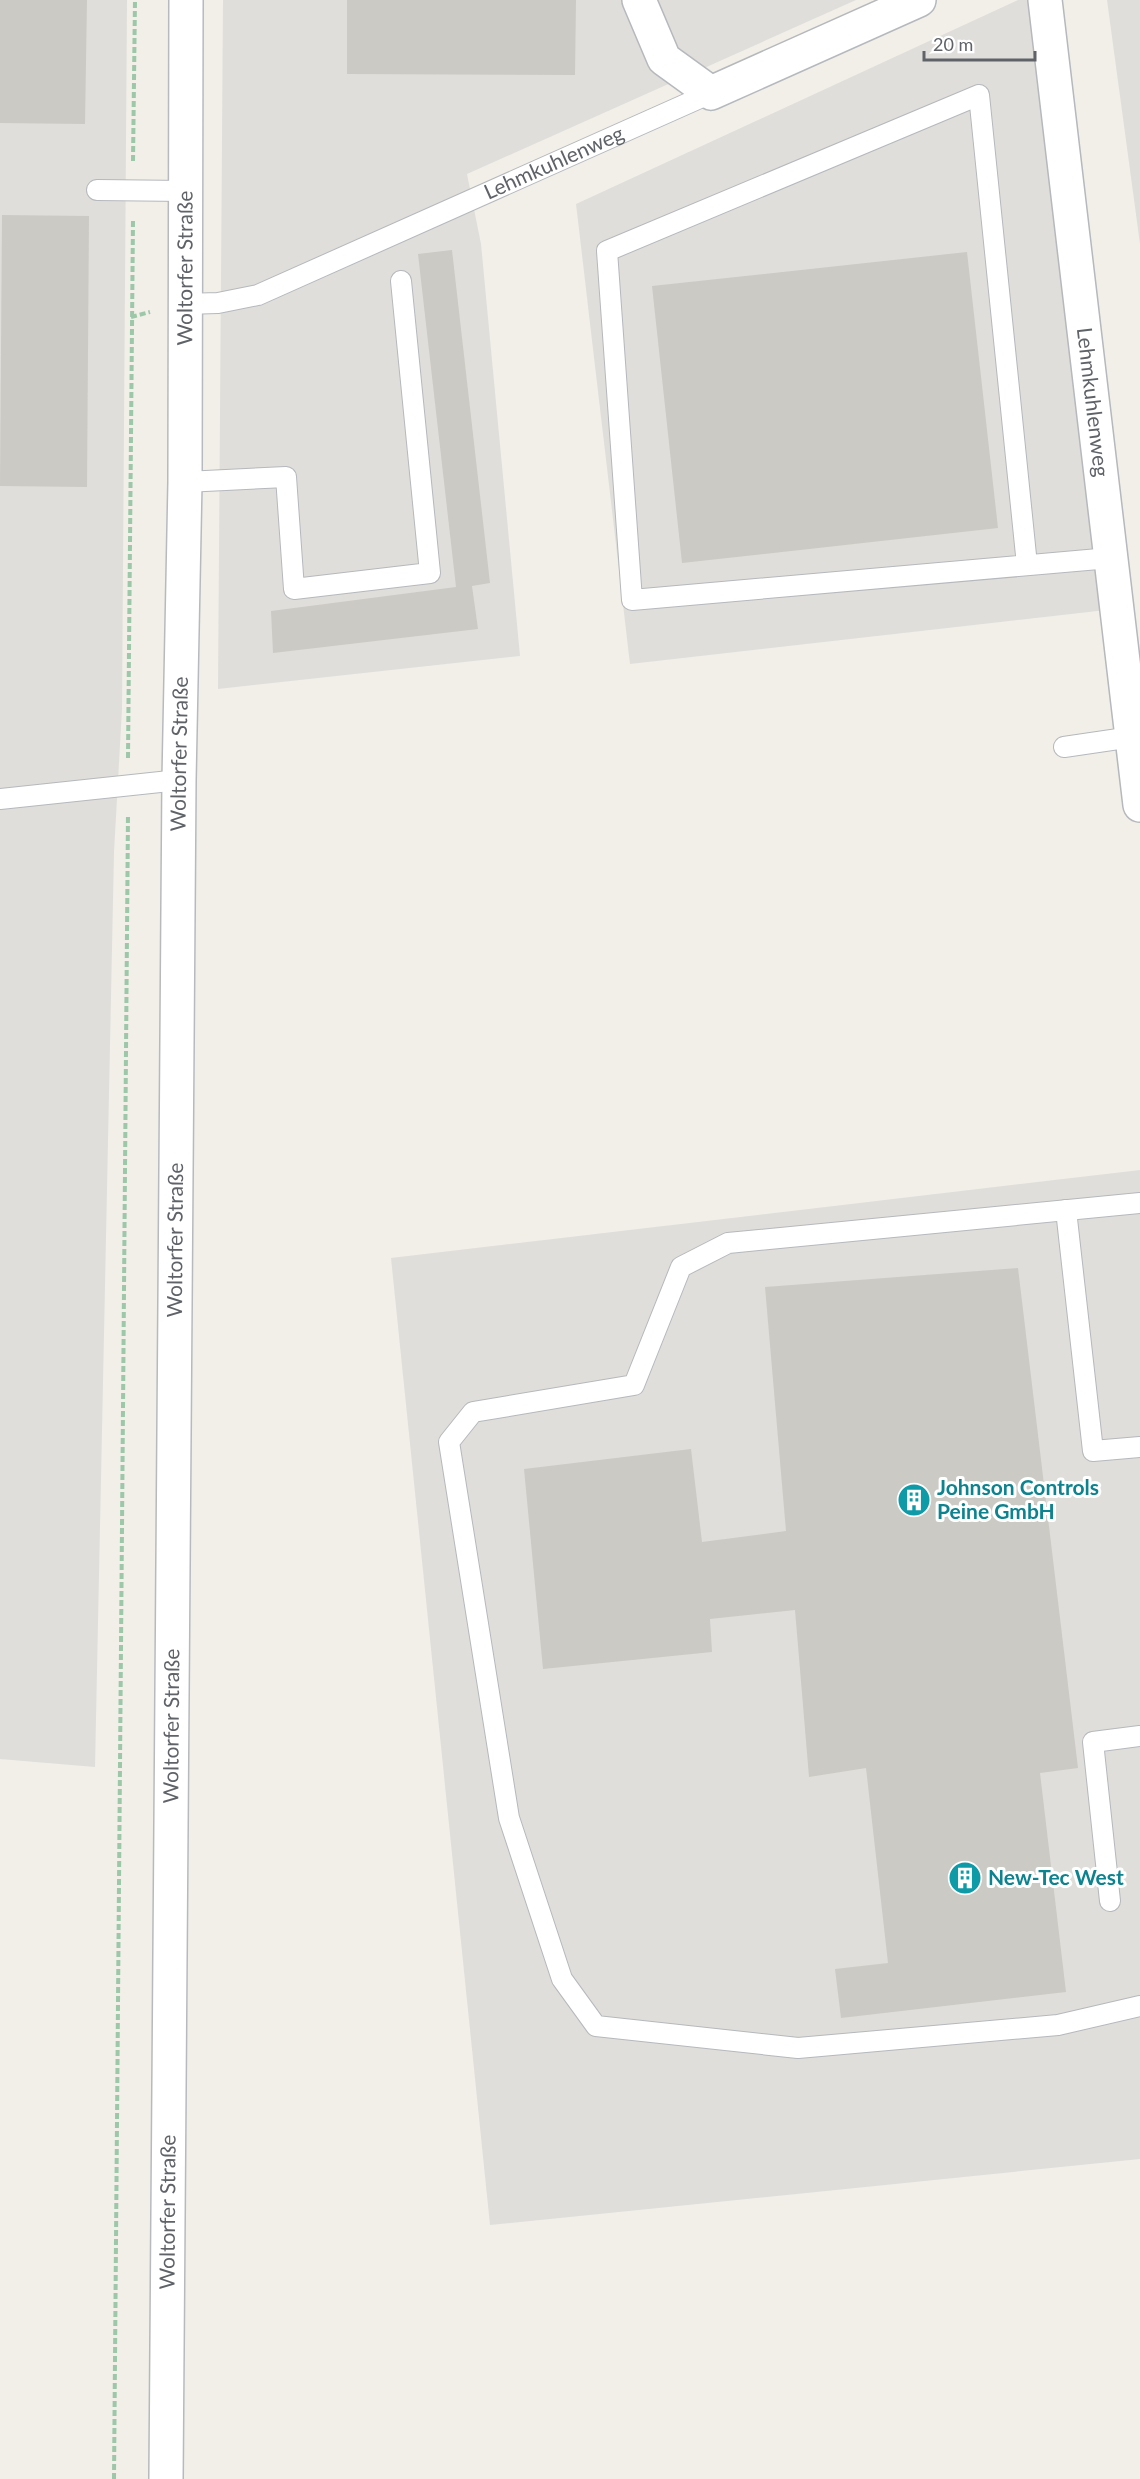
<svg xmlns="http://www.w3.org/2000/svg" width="1140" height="2479" font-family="Lato,sans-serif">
	<rect width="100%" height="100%" fill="#f1efe8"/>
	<!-- industrial -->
	<path fill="#e0deda" d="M0,0H127L122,709L114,852L95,1767L0,1759Z
		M223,0H856L467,174L481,244L520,656L218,689Z
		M1018,0H1028L1106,610L630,664L576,204Z
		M1107,0H1140V244Z
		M1140,1170V2159L490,2225L391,1258Z"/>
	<!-- building -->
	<path fill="#cccac5" d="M0,0H87L85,124L0,123Z
		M347,0H576L575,75L347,74Z
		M2,215L89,216L87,487L0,486Z
		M452,250L490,583L472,586L478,629L273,653L271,611L456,587L418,254Z
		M967,252L998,528L682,563L652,286Z
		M1018,1268L1078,1768L1040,1773L1066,1992L841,2018L835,1969L888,1963L866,1768L809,1777L795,1610L710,1619L712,1652L543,1669L524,1469L691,1449L702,1542L786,1531L765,1287Z"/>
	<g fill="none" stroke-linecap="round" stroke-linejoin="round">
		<!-- service casing -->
		<g stroke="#b5b8bc" stroke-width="22">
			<g id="service">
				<path d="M97,190L185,191"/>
				<path id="s1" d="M184,304L218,303L258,295L711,93"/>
				<path d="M185,482L286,477L294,589L430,573L401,281"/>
				<path d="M1027,565L979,95L607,251L632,600L1110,558"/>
				<path d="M1064,747L1132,737"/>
				<path d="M0,799L179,780"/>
				<path d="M1140,1203L728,1243L681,1267L634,1385L473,1412L449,1442L509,1818L562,1979L596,2026L798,2048L1058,2025L1140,2006"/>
				<path d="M1066,1210L1093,1451L1140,1447"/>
				<path d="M1110,1901L1093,1742L1140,1736"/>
			</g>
		</g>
		<!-- minor casing -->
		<g stroke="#b5b8bc" stroke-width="36">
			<g id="minor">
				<path d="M639,0L664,59L711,93L919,0"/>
				<path id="s2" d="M1045,0L1140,805"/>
			</g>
		</g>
		<!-- secondary casing -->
		<g stroke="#b6babf" stroke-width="36">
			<g id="secondary">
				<path id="s3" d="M166,2479L179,780L185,482L186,0"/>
			</g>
		</g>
		<!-- path -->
		<path stroke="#9cc7a9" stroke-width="4" stroke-dasharray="6 3" stroke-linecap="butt" d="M133,161L135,0
			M131,317L150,312
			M128,758L133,220
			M114,2479L128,814"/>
		<!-- service -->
		<use href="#service" stroke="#fff" stroke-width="20"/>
		<!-- minor -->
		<use href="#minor" stroke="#fff" stroke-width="33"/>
		<!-- secondary -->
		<use href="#secondary" stroke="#fff" stroke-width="33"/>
	</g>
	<!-- icons -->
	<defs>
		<g id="building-disc" transform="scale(1.725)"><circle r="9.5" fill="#0f9aa8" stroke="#fff"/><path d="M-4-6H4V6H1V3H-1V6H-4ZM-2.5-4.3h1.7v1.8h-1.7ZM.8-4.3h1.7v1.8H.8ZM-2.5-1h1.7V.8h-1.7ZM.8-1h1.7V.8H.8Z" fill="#fff"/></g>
	</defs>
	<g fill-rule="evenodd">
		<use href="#building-disc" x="914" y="1500"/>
		<use href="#building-disc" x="965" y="1878"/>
	</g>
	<g text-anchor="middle" stroke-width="6" stroke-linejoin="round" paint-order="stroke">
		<!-- street labels -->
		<g font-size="21" fill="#5f6368" stroke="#fff">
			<text dy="7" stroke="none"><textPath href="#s1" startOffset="399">Lehmkuhlenweg</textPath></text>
			<text dy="7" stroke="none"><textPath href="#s3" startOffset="2211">Woltorfer Straße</textPath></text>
			<text dy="7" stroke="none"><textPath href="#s2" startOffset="405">Lehmkuhlenweg</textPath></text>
			<text dy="7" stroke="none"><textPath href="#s3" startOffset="1725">Woltorfer Straße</textPath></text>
			<text dy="7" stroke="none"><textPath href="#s3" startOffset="1239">Woltorfer Straße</textPath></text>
			<text dy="7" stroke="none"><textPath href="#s3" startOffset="753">Woltorfer Straße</textPath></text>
			<text dy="7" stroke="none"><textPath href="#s3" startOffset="267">Woltorfer Straße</textPath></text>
		</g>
		<!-- culture labels -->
		<g font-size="21" font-weight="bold" fill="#0d838f" stroke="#fff" text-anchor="start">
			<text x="937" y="1495">Johnson Controls<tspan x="937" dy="24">Peine GmbH</tspan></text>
			<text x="988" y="1885">New-Tec West</text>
		</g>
	</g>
	<!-- scale -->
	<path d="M924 51v9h111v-9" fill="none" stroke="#5f6368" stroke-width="3"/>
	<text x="933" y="51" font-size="18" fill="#5f6368" stroke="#ffffff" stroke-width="4.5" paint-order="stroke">20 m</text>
</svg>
